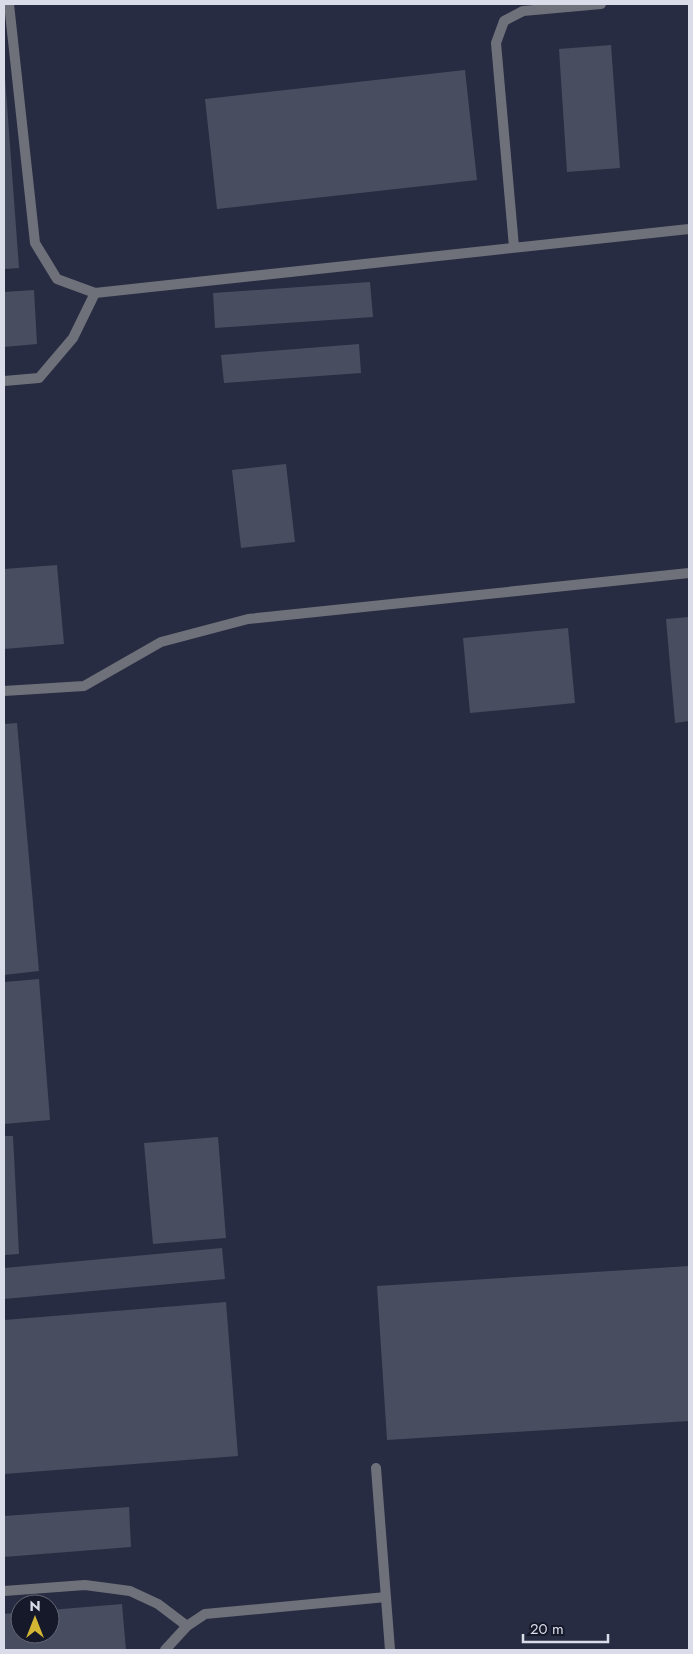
<svg xmlns="http://www.w3.org/2000/svg" width="693" height="1654" font-family="Jost,sans-serif">
	<rect width="100%" height="100%" fill="#1f2233"/>
	<!-- built -->
	<path fill="#282c42" fill-rule="evenodd" d="M4,4H689V1650H4ZM20,1604H50V1634H20Z"/>
	<!-- building -->
	<path fill="#494d60" d="M611,45L620,168L567,172L559,49Z
		M465,70L477,180L217,209L205,99Z
		M4,77H5L19,268L4,269Z
		M370,282L373,317L215,328L213,293Z
		M34,290L37,344L4,347V292Z
		M359,344L361,373L224,383L221,355Z
		M286,464L295,542L241,548L232,470Z
		M57,565L64,644L4,649V569Z
		M689,617V721L675,723L666,619Z
		M568,628L575,703L470,713L463,638Z
		M17,723L39,971L4,975V724Z
		M39,979L50,1120L4,1124V982Z
		M4,1136H13L19,1254L4,1255Z
		M218,1137L226,1238L153,1244L144,1143Z
		M222,1248L225,1279L4,1299V1268Z
		M689,1266V1421L387,1440L377,1286Z
		M226,1302L238,1456L4,1474V1320Z
		M129,1507L131,1547L4,1557V1516Z
		M122,1604L126,1650H4V1614L20,1612V1634H50V1610Z"/>
	<g fill="none" stroke-linecap="round" stroke-linejoin="round">
		<!-- service -->
		<path stroke="#6f717a" stroke-width="10" d="M9,4L35,243L57,279L95,293
			M514,247L496,43L504,21L523,11L601,4
			M4,381L39,378L73,338L95,293L689,229
			M4,691L84,686L161,642L248,619L689,573
			M376,1468L390,1650
			M4,1591L85,1585L130,1591L158,1604L187,1626
			M165,1650L187,1626L205,1614L386,1597"/>
	</g>
	<!-- border -->
	<rect width="693" height="1654" fill="none" stroke="#dadde9" stroke-width="10"/>
	<!-- north arrow -->
	<g transform="translate(35 1619)"><circle r="24" fill="#161929" stroke="#646776"/>
	<path d="M0-4L9 19L0 12L-9 19Z" fill="#d4b635"/>
	<text y="-8" font-size="14" font-weight="bold" text-anchor="middle" fill="#dadde9">N</text>
	</g>
	<!-- scale -->
	<path d="M523 1634v8h85v-8" fill="none" stroke="#dadde9" stroke-width="2.5"/>
	<text x="530" y="1634" font-size="15" fill="#dadde9" stroke="#161929" stroke-width="4" paint-order="stroke">20 m</text>
</svg>
